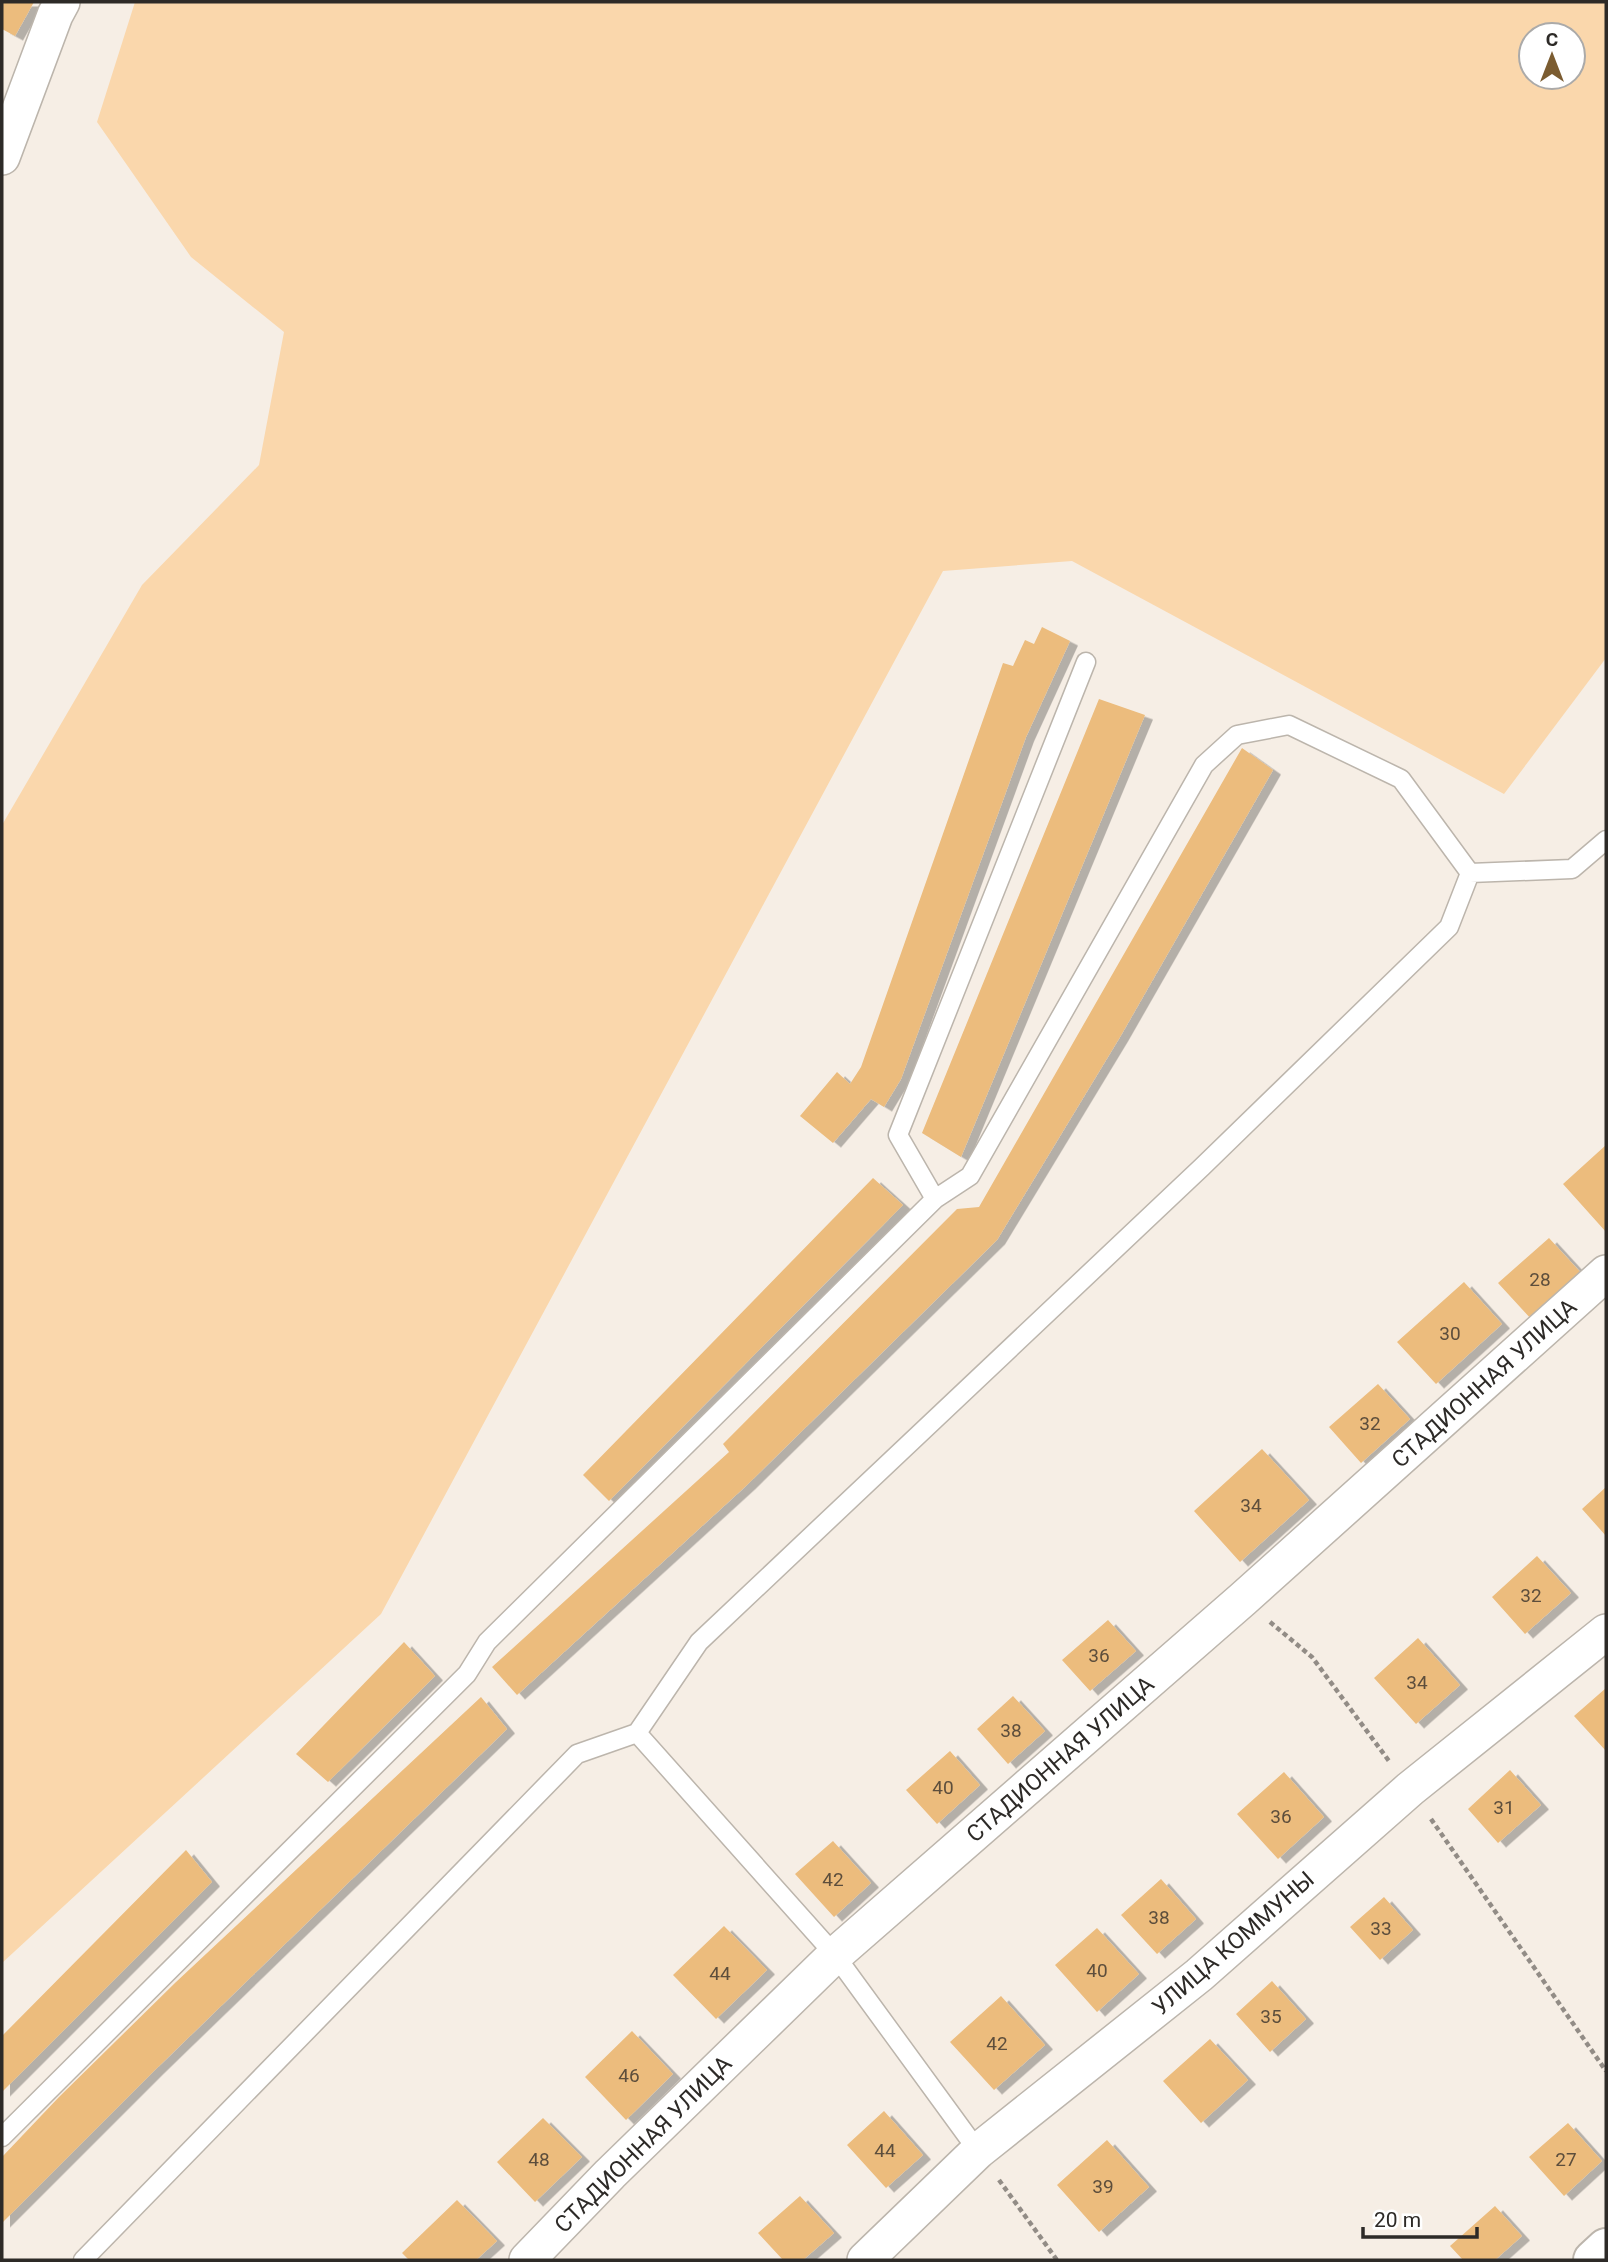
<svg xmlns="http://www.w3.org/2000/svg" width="1608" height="2262" font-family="Roboto,sans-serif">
	<defs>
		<filter id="shadow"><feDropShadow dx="8" dy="4.5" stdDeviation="0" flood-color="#0004"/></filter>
	</defs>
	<rect width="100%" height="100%" fill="#f6eee5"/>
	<!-- green -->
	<path fill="#fad7ac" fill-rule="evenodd" d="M135,2H1606V658L1504,794L1072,561L943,571L381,1614L2,1963V825L142,585L259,465L284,332L191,257L97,122ZM1531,35H1573V77H1531Z"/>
	<!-- building -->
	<path fill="#ecbc7d" filter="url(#shadow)" d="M2,2H34L15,36L2,29Z
		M1042,627L1070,641L1026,737L901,1079L884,1107L871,1099L833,1143L800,1116L837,1072L850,1084L861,1067L1003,663L1013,666L1025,640L1034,644Z
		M1099,699L1145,715L961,1157L922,1133Z
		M1242,748L1273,770L1120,1037L997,1240L747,1485L517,1695L492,1667L729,1452L723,1444L957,1209L979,1207Z
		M1606,1145V1232L1563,1184Z
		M873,1178L903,1205L609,1501L583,1475Z
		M1549,1238L1582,1274L1532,1320L1498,1283Z
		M1464,1282L1502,1324L1436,1384L1397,1342Z
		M1378,1384L1410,1419L1361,1463L1329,1427Z
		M1262,1449L1309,1500L1240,1562L1194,1511Z
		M1606,1487V1536L1582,1509Z
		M1537,1556L1571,1593L1525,1634L1492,1597Z
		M1108,1620L1136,1651L1090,1691L1062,1660Z
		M1418,1638L1460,1685L1416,1724L1374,1678Z
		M404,1642L435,1676L328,1782L296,1754Z
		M1606,1688V1751L1574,1716Z
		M1013,1696L1045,1731L1008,1764L977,1729Z
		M481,1697L507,1729L156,2069L2,2223V2157L59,2097L176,1982Z
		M950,1751L980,1785L937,1824L906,1790Z
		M1510,1770L1541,1805L1498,1843L1468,1809Z
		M1284,1772L1324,1817L1278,1859L1237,1814Z
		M833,1841L871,1883L834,1917L795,1874Z
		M186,1850L212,1882L2,2092V2036Z
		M1161,1879L1196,1919L1157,1954L1121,1915Z
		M1384,1897L1413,1930L1380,1960L1350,1927Z
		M724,1926L767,1970L716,2019L673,1975Z
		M1097,1928L1139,1974L1097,2012L1055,1965Z
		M1272,1981L1306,2019L1270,2052L1236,2014Z
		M1001,1996L1045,2045L994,2090L950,2042Z
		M632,2031L673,2074L626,2120L585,2077Z
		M1210,2039L1248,2080L1201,2123L1163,2081Z
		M884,2111L923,2155L886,2188L847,2145Z
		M543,2118L582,2157L535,2202L497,2162Z
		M1568,2123L1602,2161L1564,2196L1529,2157Z
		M1107,2140L1149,2187L1099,2232L1057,2185Z
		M800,2196L834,2233L803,2260H783L758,2233Z
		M457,2200L497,2241L476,2260H409L402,2253Z
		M1495,2206L1522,2236L1495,2260H1463L1450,2246Z"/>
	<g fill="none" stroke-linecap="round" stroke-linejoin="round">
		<!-- lane casing -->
		<g stroke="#bcb5ac" stroke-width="21">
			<path id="lane" d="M1470,873L1572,869L1606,840
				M935,1199L898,1135L1086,662
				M637,1733L835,1955L978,2151
				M2,2137L467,1674L487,1642L935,1199L970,1176L1204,765L1237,735L1289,725L1401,779L1470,873L1449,927L1202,1167L699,1642L637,1733L577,1754L83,2260"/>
		</g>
		<!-- street casing -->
		<g stroke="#bcb5ac" stroke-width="38">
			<path id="street" d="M2,157L55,15L62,2
				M527,2260L610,2174L835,1955L1243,1599L1606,1273
				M865,2260L978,2151L1199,1975L1410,1789L1606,1632"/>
		</g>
		<!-- secondary casing -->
		<g stroke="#bcb5ac" stroke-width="42">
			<path id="secondary" d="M1593,2260L1606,2248"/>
		</g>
		<!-- path -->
		<path stroke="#928c86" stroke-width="4.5" stroke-dasharray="5 3.5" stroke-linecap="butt" d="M1270,1622L1312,1657L1389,1761
			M1431,1819L1606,2071
			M999,2180L1057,2260"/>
		<!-- lane -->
		<use href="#lane" stroke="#fff" stroke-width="18"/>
		<!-- street -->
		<use href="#street" stroke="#fff" stroke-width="35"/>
		<!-- secondary -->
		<use href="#secondary" stroke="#fff" stroke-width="38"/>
	</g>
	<g text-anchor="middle" stroke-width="5" stroke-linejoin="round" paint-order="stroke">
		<!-- number labels -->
		<g font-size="19" fill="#5d4e3c">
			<text x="1540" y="1286">28</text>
			<text x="1450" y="1340">30</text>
			<text x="1370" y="1430">32</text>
			<text x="1251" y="1512">34</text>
			<text x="1531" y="1602">32</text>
			<text x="1099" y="1662">36</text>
			<text x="1417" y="1689">34</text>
			<text x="1011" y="1737">38</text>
			<text x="943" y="1794">40</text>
			<text x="1504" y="1814">31</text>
			<text x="1281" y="1823">36</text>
			<text x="833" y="1886">42</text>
			<text x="1159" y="1924">38</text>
			<text x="1381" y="1935">33</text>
			<text x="1097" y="1977">40</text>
			<text x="720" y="1980">44</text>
			<text x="1271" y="2023">35</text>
			<text x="997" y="2050">42</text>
			<text x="629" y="2082">46</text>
			<text x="885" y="2157">44</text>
			<text x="539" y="2166">48</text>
			<text x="1566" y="2166">27</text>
			<text x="1103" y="2193">39</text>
		</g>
		<!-- street labels -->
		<g font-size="23" fill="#2d2a27" stroke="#fff">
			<text transform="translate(1484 1383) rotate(-42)" y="8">СТАДИОННАЯ УЛИЦА</text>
			<text transform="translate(1060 1759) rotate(-41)" y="8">СТАДИОННАЯ УЛИЦА</text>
			<text transform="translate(1233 1943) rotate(-41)" y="8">УЛИЦА КОММУНЫ</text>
			<text transform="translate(643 2144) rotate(-45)" y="8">СТАДИОННАЯ УЛИЦА</text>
		</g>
	</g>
	<!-- border -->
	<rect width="1608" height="2262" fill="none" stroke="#2d2a27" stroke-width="7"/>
	<!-- north arrow -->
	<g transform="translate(1552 56)"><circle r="33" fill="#ffffff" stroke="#abaaa9" stroke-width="2"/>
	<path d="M0-5L12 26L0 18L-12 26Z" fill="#7b5c31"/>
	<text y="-10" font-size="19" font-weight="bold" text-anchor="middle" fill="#2d2a27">С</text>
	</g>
	<!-- scale -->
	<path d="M1363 2227v10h114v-10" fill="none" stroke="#2d2a27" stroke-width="3.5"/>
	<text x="1374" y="2227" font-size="21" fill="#2d2a27" stroke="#ffffff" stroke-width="5" paint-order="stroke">20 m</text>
</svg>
